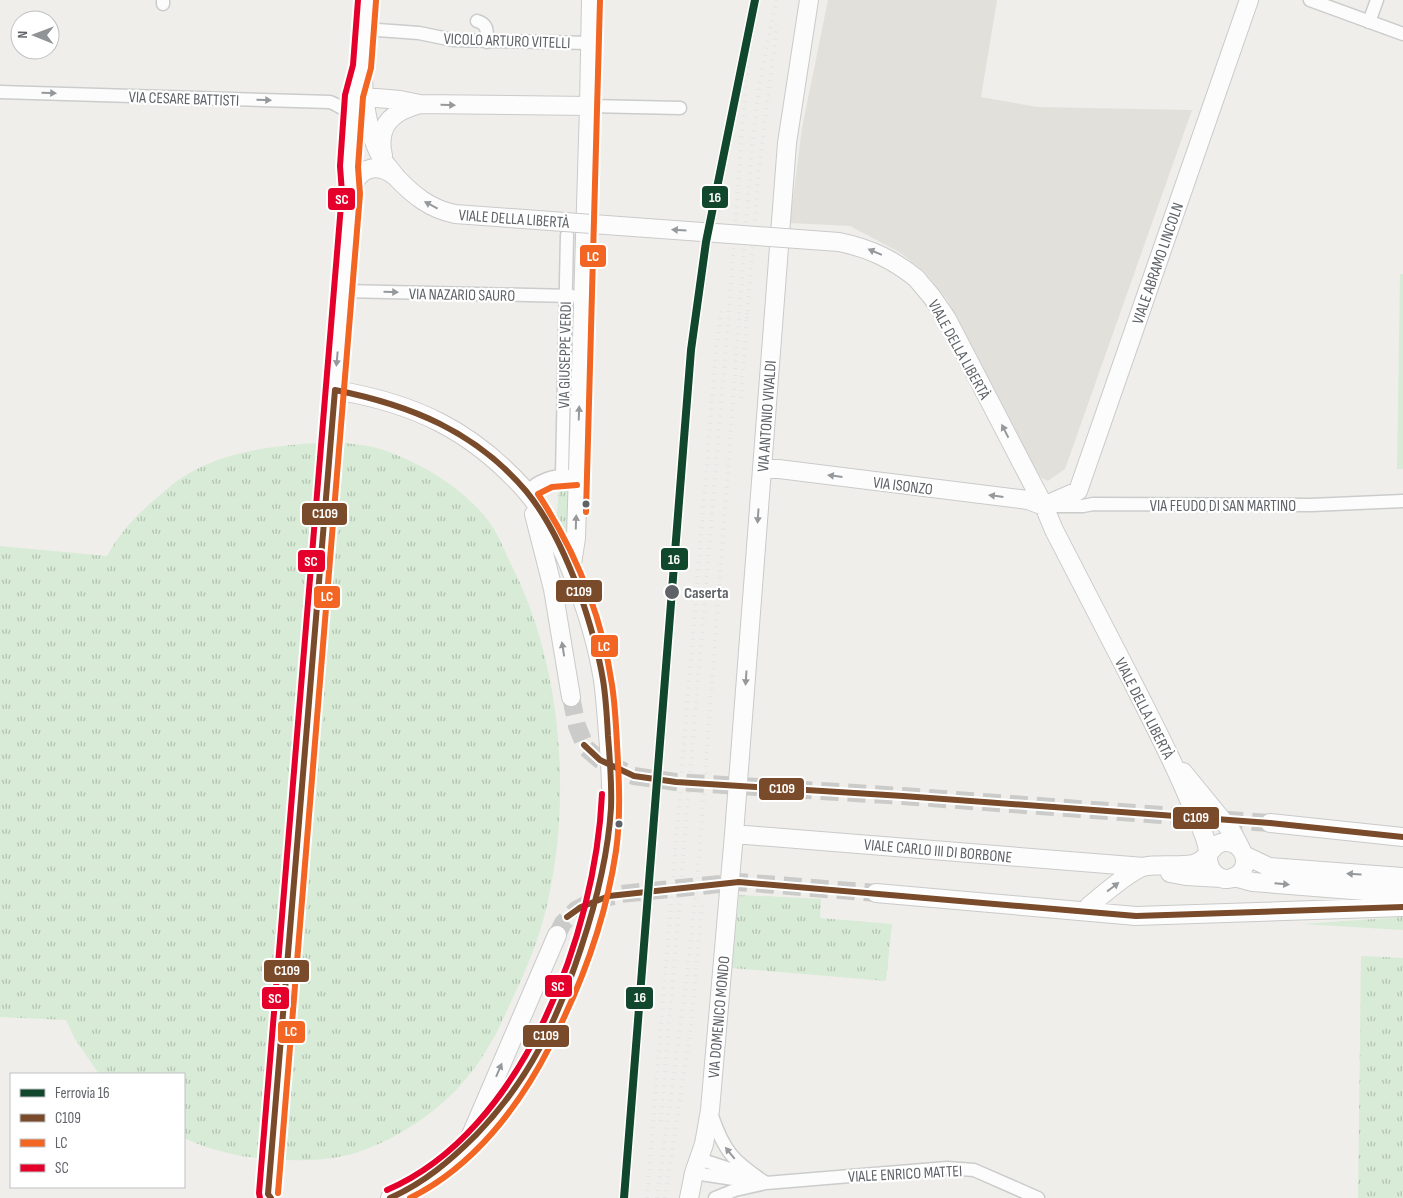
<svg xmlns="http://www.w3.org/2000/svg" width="1403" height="1198" font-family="'Sofia Sans Condensed',sans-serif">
	<defs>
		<pattern id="grass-tufts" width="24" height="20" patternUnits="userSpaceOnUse" patternTransform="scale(1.25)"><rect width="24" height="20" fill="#d8ebd6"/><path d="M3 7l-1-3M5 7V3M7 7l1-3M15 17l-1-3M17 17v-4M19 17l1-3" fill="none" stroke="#b2c2b1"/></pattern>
	</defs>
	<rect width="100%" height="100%" fill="#efeeea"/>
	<!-- education -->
	<path fill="#e2e0da" d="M828,0H997L981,97L1037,107L1192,110L1065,469L1048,481L1042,478L1038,473L948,301L925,272L899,252L850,226L790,223L802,128Z"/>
	<!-- grass -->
	<path fill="url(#grass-tufts)" d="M336,442C354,444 372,445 389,452C425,465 467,491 490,523C499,536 505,552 512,566C562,666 572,796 547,905C539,940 525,973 509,1006C502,1022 494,1039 484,1054C457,1098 412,1132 364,1150C341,1159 313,1161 289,1160C250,1159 219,1154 184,1138V1074H99L75,1039L66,1020L0,1017V546L107,556C121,531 137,514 159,496C165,491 171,485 177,481C224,448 281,445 336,442Z
		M559,491H572L569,536L564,538L555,531Z
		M739,895L821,899L820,918L892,924L886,981L732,968Z
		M1403,917V930L1302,924Z
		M1361,956L1403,958V1198H1358Z"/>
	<!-- pitch -->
	<path fill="#d8ebd6" d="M1400,274H1403V469H1397Z"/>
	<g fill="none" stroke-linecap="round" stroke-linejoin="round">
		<!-- secondary-tunnel -->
		<path stroke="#cbcbca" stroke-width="18" stroke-dasharray="18 9" stroke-linecap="butt" d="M571,697L577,726L586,748L600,760L634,776L676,782L903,796L1270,823
			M557,935L563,923L576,910L593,901L621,894L739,882L876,893
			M281,1029L320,570"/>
		<!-- street casing -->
		<g stroke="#cbcccc" stroke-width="15">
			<path id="street" d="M1310,0L1403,34
				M163,4V0
				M477,21C488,24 487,31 487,42
				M1369,22L1377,0
				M364,29L419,33L453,40L590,43
				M0,92L330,102C342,107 349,111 351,124
				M589,106L680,108
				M342,291L572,296
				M562,475L567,235
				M527,492C538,480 554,475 570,476
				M1049,506H1083L1093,504L1311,505L1403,501
				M711,1113C724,1152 733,1161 766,1183
				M699,1159L748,1175
				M694,1173L754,1182
				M715,1198L735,1190L766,1183L947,1168L974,1170L1038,1198"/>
		</g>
		<!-- secondary casing -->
		<g stroke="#cacacb" stroke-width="20">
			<path id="secondary" d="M367,0C362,49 357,110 380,155C384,163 391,170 396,177
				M365,97L400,100L420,104L589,106
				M383,156C376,125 393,111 420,104
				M351,193C356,169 376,160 396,177
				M916,278L932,297L947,319L1044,506L1054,530C1080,581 1106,631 1132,681C1153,723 1175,764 1192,807C1198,822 1209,841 1208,857C1208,873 1224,887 1239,874C1252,863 1242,842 1226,842C1211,842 1209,861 1193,864C1179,867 1151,863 1140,868C1121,878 1105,893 1089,906L1088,911
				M335,390C414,403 472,430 526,491C563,533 594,624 603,680C606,702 607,724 609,746C610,770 613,794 610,818C607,860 596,899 584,939C566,995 543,1054 507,1101C498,1113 487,1124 476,1135C451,1163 424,1184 390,1198
				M762,467L1028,500L1044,506
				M1044,506L1078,491L1249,0
				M534,514L553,589L571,697
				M320,570L351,193C348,151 351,108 362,67
				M571,570L576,538L589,106L591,0
				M1183,772L1232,832L1241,849
				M1270,823L1403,837
				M734,834L1144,867
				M1244,855L1269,867L1403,877
				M1170,873L1186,876L1222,878
				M1234,877L1253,882L1403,894
				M876,893L1136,916L1403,907
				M471,1135L557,935
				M268,1198L281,1029
				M689,1198L694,1173L704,1144L710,1110L734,834L787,143L809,0"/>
		</g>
		<!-- street -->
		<use href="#street" stroke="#fdfcfc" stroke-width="12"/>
		<!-- secondary -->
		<use href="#secondary" stroke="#fdfcfc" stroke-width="18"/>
		<!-- rail -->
		<path stroke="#e4e4e4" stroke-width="4" stroke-dasharray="1 6" stroke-linecap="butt" d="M747,318L759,167L777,25
			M741,398L747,313
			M661,1121L729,311L750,21
			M647,1198L716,351L722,305
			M657,1198L686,984L697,883L752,145L760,81L776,0
			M665,1198L691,1027L702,904"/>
		<!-- secondary-bridge casing -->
		<g stroke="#cacacb" stroke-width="20" stroke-linecap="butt">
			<path id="secondary-bridge" d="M396,177C413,195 430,209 455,214L839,242C869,248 892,259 916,278"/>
		</g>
		<!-- secondary-bridge -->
		<use href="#secondary-bridge" stroke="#fdfcfc" stroke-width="18"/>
		<!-- bus-1 casing -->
		<g stroke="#fff" stroke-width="10">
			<path id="bus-1" d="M584,745L600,760L634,776L676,782L903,796L1270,823L1403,837
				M567,917L581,907L609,896L739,882L1136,916L1403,907
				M271,1198L268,1194L335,390C410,405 475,431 526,491C550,520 566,556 579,591C589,620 598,649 603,680C606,698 607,717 608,736C610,760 612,784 611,808C608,856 596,903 581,948C557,1021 530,1079 476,1135C450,1161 424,1183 390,1198"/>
		</g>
		<!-- bus-2 casing -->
		<g stroke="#fff" stroke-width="10">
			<path id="bus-2" d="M586,512L600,0
				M278,1193L360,194L358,167L363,97L371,68L376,1
				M410,1198C473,1167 519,1107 550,1046C581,986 606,918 616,851C621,815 619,779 617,744C616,724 615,704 612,685C602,616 576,552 538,494L552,487L577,485"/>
		</g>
		<!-- bus-3 casing -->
		<g stroke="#fff" stroke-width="10">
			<path id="bus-3" d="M387,1190C523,1132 596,932 602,794
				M260,1198L259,1193L342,193L340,166L345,95L353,65L358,0"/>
		</g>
		<!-- bus-1 -->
		<use href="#bus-1" stroke="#7a4b2a" stroke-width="6"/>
		<!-- bus-2 -->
		<use href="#bus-2" stroke="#f26522" stroke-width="6"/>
		<!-- bus-3 -->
		<use href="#bus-3" stroke="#e4002b" stroke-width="6"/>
		<!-- rail-1 casing -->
		<g stroke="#fff" stroke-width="11">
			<path id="rail-1" d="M624,1198L691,350L706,242L755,0"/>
		</g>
		<!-- rail-1 -->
		<use href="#rail-1" stroke="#11472c" stroke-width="8"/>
	</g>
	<!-- one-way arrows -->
	<defs><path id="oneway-solid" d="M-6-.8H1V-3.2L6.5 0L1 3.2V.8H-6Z" transform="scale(1.25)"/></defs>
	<g fill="#96999c">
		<use href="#oneway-solid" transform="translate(49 93) rotate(2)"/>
		<use href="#oneway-solid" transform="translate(264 100) rotate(2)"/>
		<use href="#oneway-solid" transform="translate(448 105) rotate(1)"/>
		<use href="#oneway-solid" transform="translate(431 205) rotate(-152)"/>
		<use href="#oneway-solid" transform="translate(679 230) rotate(-176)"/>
		<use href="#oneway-solid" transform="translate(875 252) rotate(-157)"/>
		<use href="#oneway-solid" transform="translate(391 292) rotate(1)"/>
		<use href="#oneway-solid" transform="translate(337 359) rotate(95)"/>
		<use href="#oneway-solid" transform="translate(579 413) rotate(-88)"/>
		<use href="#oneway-solid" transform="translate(1005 431) rotate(-117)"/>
		<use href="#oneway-solid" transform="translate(835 476) rotate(-173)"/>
		<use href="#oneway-solid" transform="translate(996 496) rotate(-173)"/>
		<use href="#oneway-solid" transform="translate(758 516) rotate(94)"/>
		<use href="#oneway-solid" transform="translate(576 522) rotate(-88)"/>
		<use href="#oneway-solid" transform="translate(563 649) rotate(-99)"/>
		<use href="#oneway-solid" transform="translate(746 678) rotate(94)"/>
		<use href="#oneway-solid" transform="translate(1354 874) rotate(-176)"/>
		<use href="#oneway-solid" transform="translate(1282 884) rotate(5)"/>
		<use href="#oneway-solid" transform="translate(1113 887) rotate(-37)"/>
		<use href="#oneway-solid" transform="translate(499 1070) rotate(-67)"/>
		<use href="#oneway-solid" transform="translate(730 1153) rotate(-129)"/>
	</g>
	<!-- markers -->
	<g fill="#5f6368" stroke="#fff" stroke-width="2">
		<circle cx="586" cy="504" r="4.5"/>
		<circle cx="672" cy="592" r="8"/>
		<circle cx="619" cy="824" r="4.5"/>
	</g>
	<g text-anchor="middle" stroke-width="4.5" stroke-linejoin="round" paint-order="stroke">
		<!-- street labels -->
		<g font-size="16" fill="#5f6368" stroke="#fff">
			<text transform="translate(507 40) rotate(2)" y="6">VICOLO ARTURO VITELLI</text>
			<text transform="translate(184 98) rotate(2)" y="6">VIA CESARE BATTISTI</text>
			<text transform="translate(514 218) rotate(4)" y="6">VIALE DELLA LIBERTÀ</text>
			<text transform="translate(1157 263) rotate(-71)" y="6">VIALE ABRAMO LINCOLN</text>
			<text transform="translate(462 294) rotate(1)" y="6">VIA NAZARIO SAURO</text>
			<text transform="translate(960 349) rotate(61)" y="6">VIALE DELLA LIBERTÀ</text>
			<text transform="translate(564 355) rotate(-89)" y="6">VIA GIUSEPPE VERDI</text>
			<text transform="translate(766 416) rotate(-86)" y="6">VIA ANTONIO VIVALDI</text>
			<text transform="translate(903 485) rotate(7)" y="6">VIA ISONZO</text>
			<text x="1223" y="511">VIA FEUDO DI SAN MARTINO</text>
			<text transform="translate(1145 708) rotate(63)" y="6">VIALE DELLA LIBERTÀ</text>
			<text transform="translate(938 850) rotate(5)" y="6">VIALE CARLO III DI BORBONE</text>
			<text transform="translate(718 1017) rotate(-85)" y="6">VIA DOMENICO MONDO</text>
			<text transform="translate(905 1173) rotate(-3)" y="6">VIALE ENRICO MATTEI</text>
		</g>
		<!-- stop labels -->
		<g font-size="16" font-weight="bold" fill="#5f6368" stroke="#fff" text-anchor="start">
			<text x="684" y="598">Caserta</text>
		</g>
	</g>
	<g stroke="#fff" stroke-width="2">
		<rect x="701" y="185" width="28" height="24" rx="5" fill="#11472c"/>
		<rect x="327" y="187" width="29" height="24" rx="5" fill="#e4002b"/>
		<rect x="579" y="244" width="28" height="24" rx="5" fill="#f26522"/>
		<rect x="301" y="502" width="47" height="24" rx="5" fill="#7a4b2a"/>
		<rect x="660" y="547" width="29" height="24" rx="5" fill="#11472c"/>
		<rect x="297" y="549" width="29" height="24" rx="5" fill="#e4002b"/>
		<rect x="555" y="579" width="48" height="24" rx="5" fill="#7a4b2a"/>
		<rect x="313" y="585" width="28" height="24" rx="5" fill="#f26522"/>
		<rect x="590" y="634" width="29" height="24" rx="5" fill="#f26522"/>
		<rect x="758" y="777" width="47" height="24" rx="5" fill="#7a4b2a"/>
		<rect x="1172" y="806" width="48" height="24" rx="5" fill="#7a4b2a"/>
		<rect x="263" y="959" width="47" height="24" rx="5" fill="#7a4b2a"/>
		<rect x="544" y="974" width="29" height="24" rx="5" fill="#e4002b"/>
		<rect x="625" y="986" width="29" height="24" rx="5" fill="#11472c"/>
		<rect x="261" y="986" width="29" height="24" rx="5" fill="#e4002b"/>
		<rect x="277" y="1020" width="29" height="24" rx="5" fill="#f26522"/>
		<rect x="522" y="1024" width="48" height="24" rx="5" fill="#7a4b2a"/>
	</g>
	<g font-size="14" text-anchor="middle" font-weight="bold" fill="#fff">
		<text x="715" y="202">16</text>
		<text x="342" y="204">SC</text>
		<text x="593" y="261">LC</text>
		<text x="325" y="518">C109</text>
		<text x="674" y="564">16</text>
		<text x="311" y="566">SC</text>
		<text x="579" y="596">C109</text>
		<text x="327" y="601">LC</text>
		<text x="604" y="651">LC</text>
		<text x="782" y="793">C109</text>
		<text x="1196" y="822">C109</text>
		<text x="287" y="975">C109</text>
		<text x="558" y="991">SC</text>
		<text x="640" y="1002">16</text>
		<text x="275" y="1003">SC</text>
		<text x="291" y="1036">LC</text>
		<text x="546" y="1040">C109</text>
	</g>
	<!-- legend -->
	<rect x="10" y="1073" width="175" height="115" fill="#ffffff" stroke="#bfc1c3"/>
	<rect x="20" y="1089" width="25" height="8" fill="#11472c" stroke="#bfc1c3"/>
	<text x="55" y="1098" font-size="15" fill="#5f6368">Ferrovia 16</text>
	<rect x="20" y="1114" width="25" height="8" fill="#7a4b2a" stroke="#bfc1c3"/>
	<text x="55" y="1123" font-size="15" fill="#5f6368">C109</text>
	<rect x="20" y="1139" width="25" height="8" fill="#f26522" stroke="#bfc1c3"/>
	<text x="55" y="1148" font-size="15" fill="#5f6368">LC</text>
	<rect x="20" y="1164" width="25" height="8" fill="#e4002b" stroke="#bfc1c3"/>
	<text x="55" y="1173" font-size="15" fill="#5f6368">SC</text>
	<!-- north arrow -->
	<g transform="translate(35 35) rotate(271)"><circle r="24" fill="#ffffff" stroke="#bfc1c3"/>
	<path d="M0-4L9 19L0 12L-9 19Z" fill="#919496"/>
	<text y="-8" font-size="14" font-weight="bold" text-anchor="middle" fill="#5f6368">N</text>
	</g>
</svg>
